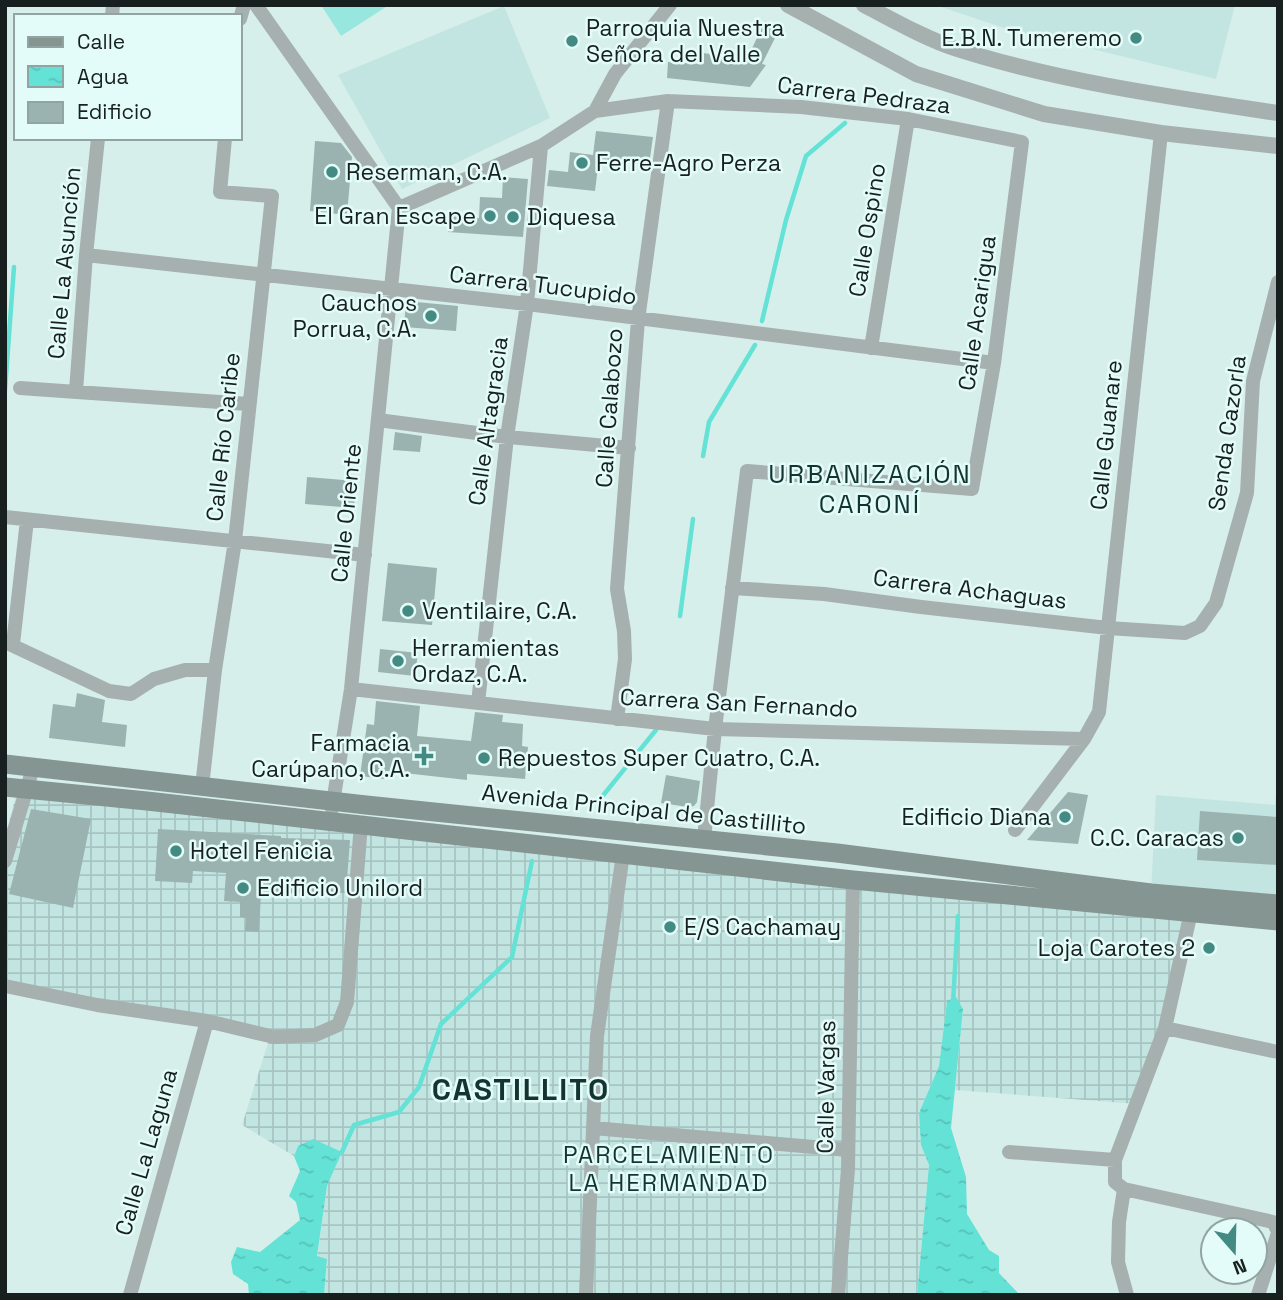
<svg xmlns="http://www.w3.org/2000/svg" width="1283" height="1300" font-family="'Space Grotesk',sans-serif">
	<defs>
		<pattern id="industrial-grid" width="8" height="8" patternUnits="userSpaceOnUse" patternTransform="scale(1.75)"><rect width="8" height="8" fill="#c3e5e1"/><path d="M0 4h8M4 0v8" fill="none" stroke="#a7c4c1"/></pattern>
		<pattern id="water-ripples" width="26" height="14" patternUnits="userSpaceOnUse" patternTransform="scale(1.75)"><rect width="26" height="14" fill="#64e2d6"/><path d="M2 4q2-2 4 0t4 0M15 11q2-2 4 0t4 0" fill="none" stroke="#56c2b7"/></pattern>
	</defs>
	<rect width="100%" height="100%" fill="#d6efeb"/>
	<!-- built -->
	<path fill="#c3e5e1" d="M935,5H1235L1216,79L1001,27Z
		M504,6L550,118L402,189L338,75Z
		M1278,768V904L1151,893L1156,795L1275,805Z"/>
	<!-- industrial -->
	<path fill="url(#industrial-grid)" d="M18,787L1190,911L1176,973L1137,1104L955,1090L963,1009L947,1001L939,1066L919,1113L921,1145L929,1165L917,1295H324L327,1259L317,1257L327,1186L342,1152L298,1146L294,1156L242,1125L270,1037L5,990V837Z"/>
	<!-- green -->
	<path fill="#98e7de" d="M321,5H389L341,36Z"/>
	<!-- water -->
	<path fill="url(#water-ripples)" d="M956,997L963,1009L951,1128L966,1177L967,1214L989,1250L999,1256V1273L1020,1295H917L929,1165L921,1145L919,1113L939,1066L947,1001Z
		M313,1139L342,1152L327,1186L317,1256L327,1259L324,1295H249L248,1284L233,1274L231,1262L237,1247L260,1252L300,1220L296,1202L289,1196L300,1171L294,1156L298,1146Z"/>
	<g fill="none" stroke-linecap="round" stroke-linejoin="round">
		<!-- stream -->
		<path stroke="#64e2d6" stroke-width="4.5" d="M762,321L786,220L806,156L845,123
			M5,390L14,267
			M703,456L709,422L755,345
			M680,616L693,519
			M601,798L656,730
			M953,1003L958,916
			M342,1152L354,1125L399,1112L419,1087L441,1024L512,957L532,861"/>
	</g>
	<!-- building -->
	<path fill="#9bb3b0" d="M765,21L780,28L762,64L766,65L750,87L667,78L668,62L702,64L703,53L747,59Z
		M596,131L653,137L649,165L599,159L595,191L547,186L549,170L568,172L570,152L593,155Z
		M315,141L341,143L352,157L347,215L310,211Z
		M503,177L528,179L523,237L448,232L450,216L479,218L480,197L502,198Z
		M406,301L458,306L456,331L404,327Z
		M395,432L422,436L420,452L393,450Z
		M307,477L356,481L354,508L305,504Z
		M388,563L437,568L432,625L382,621Z
		M380,649L418,653L415,676L378,672Z
		M77,693L105,700L102,722L127,725L125,747L49,738L53,704L75,707Z
		M376,701L420,706L417,736L471,741L475,712L503,715L502,722L523,724L522,746L528,747L525,779L467,774V780L386,771L385,779L360,776L367,724L374,725Z
		M666,775L700,781L697,802L694,806L688,807L661,803Z
		M1068,792L1088,795L1078,844L1027,840Z
		M31,809L91,819L73,908L9,894Z
		M1200,811L1278,817V865L1197,860Z
		M158,829L281,836V838L350,840L346,893H261L259,932L245,931L246,918L240,917V902L224,901L226,873L193,871L192,883L155,881Z"/>
	<g fill="none" stroke-linecap="round" stroke-linejoin="round">
		<!-- minor -->
		<path stroke="#a6b0af" stroke-width="14" d="M256,5L399,208
			M112,16L113,5
			M240,19L244,5
			M595,111L615,74L670,5
			M399,208L541,146L595,111L668,101L801,107L908,119L1022,142L994,363L972,489L747,471L715,729L704,839
			M86,255L527,304L994,363
			M871,348L908,119
			M20,388L248,404
			M76,391L86,255L98,138
			M378,420L507,437L629,448
			M5,517L365,555
			M732,588L824,594L921,607L1108,628L1185,633L1200,626L1216,603L1247,493L1253,381L1278,282
			M5,642L109,691L131,694L154,679L185,670H215
			M13,644L27,520
			M351,689L715,729L1084,739
			M478,703L507,437L527,304L541,146
			M617,719L625,659L624,631L617,589L638,320L668,101
			M202,787L215,670L235,541L272,196L220,192L225,138
			M332,809L351,689L399,208
			M1015,830L1084,739L1099,712L1161,133
			M5,861L33,768
			M5,986L97,1005L207,1021L274,1037L315,1035L338,1025L347,1002L361,824
			M1165,1028L1278,1052
			M593,1128L848,1150
			M1009,1152L1115,1160
			M1124,1189L1273,1222L1278,1231
			M130,1295L207,1021
			M586,1295L597,1036L623,854
			M838,1295L848,1169L853,880
			M1127,1295L1118,1262L1119,1222L1124,1189L1115,1182V1160L1165,1028L1191,912
			M1258,1295L1278,1233"/>
		<!-- tertiary -->
		<path stroke="#a6b0af" stroke-width="16" d="M788,5L916,74L1044,114L1161,133L1278,146
			M864,5C893,20 926,39 957,49C1061,82 1170,97 1278,113"/>
		<!-- secondary -->
		<path stroke="#859592" stroke-width="19" d="M5,764L366,805L837,853L1151,893L1278,904
			M5,787L147,801L853,880L1278,921"/>
	</g>
	<!-- markers -->
	<g fill="#438a83" stroke="#e3fcf9" stroke-width="2.5">
		<circle cx="1136" cy="38" r="7"/>
		<circle cx="572" cy="41" r="7"/>
		<circle cx="582" cy="163" r="7"/>
		<circle cx="332" cy="172" r="7"/>
		<circle cx="490" cy="216" r="7"/>
		<circle cx="513" cy="217" r="7"/>
		<circle cx="431" cy="316" r="7"/>
		<circle cx="408" cy="611" r="7"/>
		<circle cx="398" cy="661" r="7"/>
		<path d="M420.5 745.5h7v7h7v7h-7v7h-7v-7h-7v-7h7z"/>
		<circle cx="484" cy="758" r="7"/>
		<circle cx="1065" cy="817" r="7"/>
		<circle cx="1238" cy="838" r="7"/>
		<circle cx="176" cy="851" r="7"/>
		<circle cx="243" cy="888" r="7"/>
		<circle cx="670" cy="927" r="7"/>
		<circle cx="1209" cy="948" r="7"/>
	</g>
	<g text-anchor="middle" stroke-width="5" stroke-linejoin="round" paint-order="stroke">
		<!-- poi labels -->
		<g font-size="23" fill="#17201f" stroke="#e3fcf9" text-anchor="start">
			<text x="586" y="36">Parroquia Nuestra<tspan x="586" dy="26">Señora del Valle</tspan></text>
			<text x="1122" y="46" text-anchor="end">E.B.N. Tumeremo</text>
			<text x="596" y="171">Ferre-Agro Perza</text>
			<text x="346" y="180">Reserman, C.A.</text>
			<text x="476" y="224" text-anchor="end">El Gran Escape</text>
			<text x="527" y="225">Diquesa</text>
			<text x="417" y="311" text-anchor="end">Cauchos<tspan x="417" dy="26">Porrua, C.A.</tspan></text>
			<text x="422" y="619">Ventilaire, C.A.</text>
			<text x="412" y="656">Herramientas<tspan x="412" dy="26">Ordaz, C.A.</tspan></text>
			<text x="410" y="751" text-anchor="end">Farmacia<tspan x="410" dy="26">Carúpano, C.A.</tspan></text>
			<text x="498" y="766">Repuestos Super Cuatro, C.A.</text>
			<text x="1051" y="825" text-anchor="end">Edificio Diana</text>
			<text x="1224" y="846" text-anchor="end">C.C. Caracas</text>
			<text x="190" y="859">Hotel Fenicia</text>
			<text x="257" y="896">Edificio Unilord</text>
			<text x="684" y="935">E/S Cachamay</text>
			<text x="1195" y="956" text-anchor="end">Loja Carotes 2</text>
		</g>
		<!-- street labels -->
		<g font-size="23" fill="#17201f" stroke="#e3fcf9">
			<text transform="translate(864 95) rotate(7)" y="8">Carrera Pedraza</text>
			<text transform="translate(867 230) rotate(-81)" y="8">Calle Ospino</text>
			<text transform="translate(64 263) rotate(-85)" y="8">Calle La Asunción</text>
			<text transform="translate(543 285) rotate(7)" y="8">Carrera Tucupido</text>
			<text transform="translate(977 313) rotate(-82)" y="8">Calle Acarigua</text>
			<text transform="translate(609 408) rotate(-86)" y="8">Calle Calabozo</text>
			<text transform="translate(488 421) rotate(-82)" y="8">Calle Altagracia</text>
			<text transform="translate(1227 433) rotate(-82)" y="8">Senda Cazorla</text>
			<text transform="translate(1106 435) rotate(-84)" y="8">Calle Guanare</text>
			<text transform="translate(223 437) rotate(-84)" y="8">Calle Río Caribe</text>
			<text transform="translate(346 513) rotate(-84)" y="8">Calle Oriente</text>
			<text transform="translate(970 589) rotate(7)" y="8">Carrera Achaguas</text>
			<text transform="translate(739 703) rotate(3)" y="8">Carrera San Fernando</text>
			<text transform="translate(644 809) rotate(6)" y="8">Avenida Principal de Castillito</text>
			<text transform="translate(826 1087) rotate(-89)" y="8">Calle Vargas</text>
			<text transform="translate(146 1152) rotate(-74)" y="8">Calle La Laguna</text>
		</g>
		<!-- neighbourhood labels -->
		<g font-size="24" letter-spacing="2" fill="#133532" stroke="#e3fcf9">
			<text x="669" y="1163">PARCELAMIENTO<tspan x="669" dy="28">LA HERMANDAD</tspan></text>
		</g>
		<!-- quarter labels -->
		<g font-size="26" letter-spacing="2" fill="#133532" stroke="#e3fcf9">
			<text x="870" y="483">URBANIZACIÓN<tspan x="870" dy="30">CARONÍ</tspan></text>
		</g>
		<!-- district labels -->
		<g font-size="30" font-weight="bold" letter-spacing="2" fill="#133532" stroke="#e3fcf9">
			<text x="521" y="1100">CASTILLITO</text>
		</g>
	</g>
	<!-- border -->
	<rect width="1283" height="1300" fill="none" stroke="#17201f" stroke-width="14"/>
	<!-- legend -->
	<rect x="14" y="14" width="228" height="126" fill="#e3fcf9" stroke="#91a4a2" stroke-width="2"/>
	<rect x="28" y="37" width="35" height="10" fill="#859592" stroke="#91a4a2" stroke-width="2"/>
	<text x="77" y="49" font-size="21" fill="#17201f">Calle</text>
	<rect x="28" y="66" width="35" height="21" fill="url(#water-ripples)" stroke="#91a4a2" stroke-width="2"/>
	<text x="77" y="84" font-size="21" fill="#17201f">Agua</text>
	<rect x="28" y="102" width="35" height="21" fill="#9bb3b0" stroke="#91a4a2" stroke-width="2"/>
	<text x="77" y="119" font-size="21" fill="#17201f">Edificio</text>
	<!-- north arrow -->
	<g transform="translate(1234 1251) rotate(160)"><circle r="33" fill="#e3fcf9" stroke="#91a4a2" stroke-width="2"/>
	<path d="M0-5L12 26L0 18L-12 26Z" fill="#438a83"/>
	<text y="-10" font-size="19" font-weight="bold" text-anchor="middle" fill="#17201f">N</text>
	</g>
</svg>
